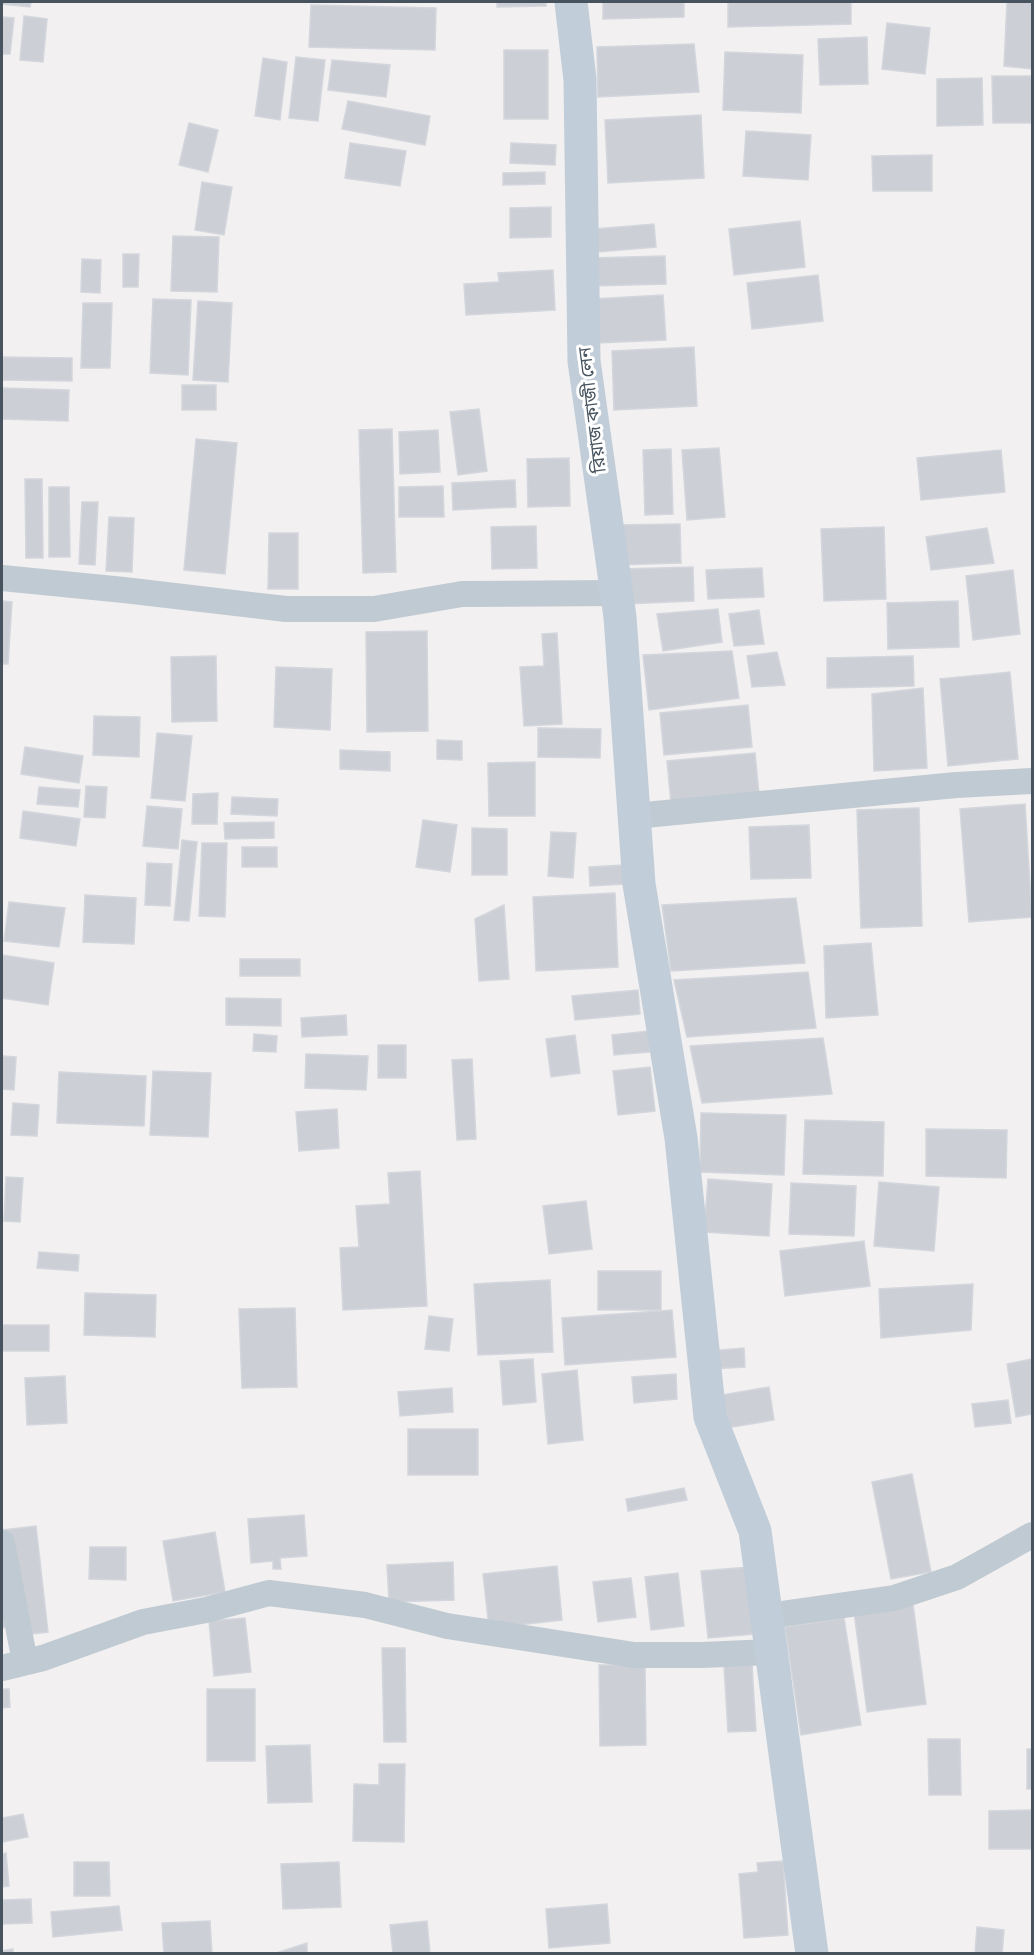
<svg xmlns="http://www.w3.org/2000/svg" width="1034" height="1955" font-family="'Nunito Sans','Noto Sans Bengali',sans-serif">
	<rect width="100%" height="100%" fill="#f2f0f0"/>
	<!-- building -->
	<path fill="#cccfd5" stroke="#d3d6dc" stroke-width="1.5" d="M2,2H31L30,7L2,4Z
		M497,2H546V6L497,7Z
		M603,2H684V17L603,19Z
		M728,2H851V24L728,27Z
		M1007,2H1032V69L1004,66Z
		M311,5L436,8L435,50L309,47Z
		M24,16L47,19L43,62L20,60Z
		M2,17L14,18L10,54H2Z
		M887,23L930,28L925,74L882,69Z
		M867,37L868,84L820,85L818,39Z
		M694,44L699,92L598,97L597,47Z
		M504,50H548V119H504Z
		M725,52L803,55L801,113L723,110Z
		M296,57L325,60L318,121L289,118Z
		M263,58L287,62L280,120L255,116Z
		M332,60L390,65L386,97L328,90Z
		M992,76H1032V123H993Z
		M982,78L983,125L937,126V79Z
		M348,101L430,116L425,145L342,129Z
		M701,115L704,178L608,183L605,120Z
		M189,123L218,130L208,172L179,165Z
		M746,131L811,135L808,180L743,176Z
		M350,143L406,151L400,186L345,178Z
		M511,143L556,145L555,165L510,163Z
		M932,155V191H873L872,156Z
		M545,172V184L503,185V173Z
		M202,182L232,187L224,235L195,230Z
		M551,207V237L510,238V208Z
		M800,221L805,267L734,275L729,229Z
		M654,224L656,247L598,252L595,229Z
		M173,236L219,237L217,292L171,291Z
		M123,254H139L138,287H123Z
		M665,256L666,284L592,286L591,258Z
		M82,259L101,260L100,293L81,292Z
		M553,270L555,310L466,315L464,284L499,282L498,273Z
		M818,275L823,321L752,329L747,283Z
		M663,295L666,340L596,343L593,299Z
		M153,299L191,300L188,375L150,373Z
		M198,301L232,303L228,382L193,380Z
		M83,303H112L110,368H81Z
		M694,347L697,406L614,410L612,351Z
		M2,357L72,358V381L2,380Z
		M182,385H216V410H182Z
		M2,388L69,390L68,421L2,419Z
		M479,409L487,471L458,475L450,412Z
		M392,429L396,572L363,573L359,430Z
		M438,430L440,472L400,474L399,432Z
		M196,439L237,443L225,574L184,570Z
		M719,448L725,517L687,520L682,450Z
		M671,449L673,514L645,515L643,450Z
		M1001,450L1005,492L921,500L917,458Z
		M569,458L570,506L528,507L527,459Z
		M25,479H42L43,558H26Z
		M515,480L516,507L453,510L452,483Z
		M443,486L444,517H399V487Z
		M49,487H69L70,557H49Z
		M82,502H98L95,565L79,564Z
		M109,517L134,518L132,572L106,571Z
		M680,524L681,563L615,565L614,525Z
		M536,526L537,568L492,569L491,527Z
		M884,527L886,599L824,601L821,529Z
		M987,528L994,563L931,570L926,537Z
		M269,533H298V589H268Z
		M693,567L694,601L624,604L622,569Z
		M762,568L764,597L708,599L706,570Z
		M1013,570L1020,634L973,640L966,576Z
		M2,601L12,602L8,664H2Z
		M958,601L959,647L888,649L887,603Z
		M718,609L722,642L663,651L657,614Z
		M759,610L764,644L734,646L729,614Z
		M427,631L428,731L367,732L366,632Z
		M557,633L562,724L524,726L520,667L544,666L542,634Z
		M732,651L739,698L649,710L643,655Z
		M777,652L785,685L752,687L747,656Z
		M216,656L217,721L172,722L171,657Z
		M913,656L914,686L827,688V658Z
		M276,667L332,669L330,730L274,727Z
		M1010,672L1018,759L948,766L940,679Z
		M923,688L927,768L874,771L872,694Z
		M748,705L752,747L664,755L660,713Z
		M94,716L140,717L139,757L93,755Z
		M538,728L601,729L600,758L538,757Z
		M157,733L192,736L185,801L151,798Z
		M437,740L462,741V760L437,759Z
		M25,747L83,756L79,783L21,774Z
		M340,750L390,752V771L340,769Z
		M755,753L759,794L671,803L667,761Z
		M535,762V816H489L488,763Z
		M86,786L107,787L105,818L84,817Z
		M39,787L80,790L78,807L37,804Z
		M218,793L217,824H192L193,794Z
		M232,797L278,799L277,816L231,814Z
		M1025,804L1032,917L969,922L960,809Z
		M147,806L182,809L178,849L143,846Z
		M919,808L922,926L861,928L857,810Z
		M23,811L80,819L76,846L20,838Z
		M423,820L457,825L450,872L416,867Z
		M274,822V838L225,839L224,823Z
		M809,825L811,878L751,879L749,827Z
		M472,828L507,829V875H472Z
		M551,832L576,833L573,878L548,876Z
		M182,840L197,842L189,921L174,920Z
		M202,843H227L225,917L199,916Z
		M242,847H277V867H242Z
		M147,863L172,864L170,906L145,905Z
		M624,865L625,884L590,886L589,867Z
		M615,893L618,967L536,971L533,897Z
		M85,895L136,898L134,944L83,942Z
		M796,898L805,963L671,971L662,905Z
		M9,902L65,908L59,947L4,941Z
		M504,905L509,979L479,981L475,919Z
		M871,943L878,1015L826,1018L824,946Z
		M2,955L54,963L48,1005L2,998Z
		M240,959H300V976H240Z
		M808,972L816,1028L687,1037L674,980Z
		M638,990L640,1014L575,1020L572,996Z
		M226,998L281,999V1026L226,1025Z
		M346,1015L347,1035L302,1037L301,1018Z
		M649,1031L650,1052L614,1055L612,1035Z
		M254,1034L277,1036L276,1052L253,1051Z
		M575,1035L580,1073L551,1077L546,1039Z
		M823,1038L832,1094L702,1103L690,1046Z
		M378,1045H406V1078H378Z
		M306,1054L368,1056L366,1090L305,1088Z
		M2,1056L16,1057L14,1090L2,1089Z
		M472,1059L476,1139L457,1140L452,1060Z
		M650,1067L655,1111L618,1115L613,1071Z
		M153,1071L211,1073L208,1137L150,1135Z
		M59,1072L146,1076L144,1126L57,1123Z
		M13,1103L39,1105L37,1136L11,1135Z
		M337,1109L339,1148L299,1151L296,1112Z
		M701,1113L786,1115L784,1175L700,1172Z
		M805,1120L884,1122L883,1176L803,1174Z
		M926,1129L1007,1130L1006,1178L926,1176Z
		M420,1171L427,1306L343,1310L340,1248L359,1247L356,1206L390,1204L388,1173Z
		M6,1177L23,1178L20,1222L4,1221Z
		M708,1179L772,1184L769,1236L704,1232Z
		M879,1182L939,1187L934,1251L874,1246Z
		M791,1183L856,1186L854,1236L789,1234Z
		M586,1201L592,1249L549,1254L543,1206Z
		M864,1241L870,1286L785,1296L780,1251Z
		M39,1252L79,1255L78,1271L37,1268Z
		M598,1271H661V1310H598Z
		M550,1280L553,1352L478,1355L474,1284Z
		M973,1284L971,1330L881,1338L879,1289Z
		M85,1293L156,1295L155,1337L84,1335Z
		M295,1308L297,1387L242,1388L239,1309Z
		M672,1310L676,1357L565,1365L562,1318Z
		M429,1316L453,1319L449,1351L425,1349Z
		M2,1325H49V1351H2Z
		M744,1348L745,1367L710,1369L709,1351Z
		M533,1359L536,1402L503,1405L500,1361Z
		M1032,1359V1414L1016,1417L1007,1364Z
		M577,1370L583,1440L548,1444L542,1374Z
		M676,1374L677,1399L634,1403L632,1377Z
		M65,1376L67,1423L27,1425L25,1378Z
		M769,1387L774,1420L721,1429L716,1396Z
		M452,1388L453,1412L400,1416L398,1392Z
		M1008,1400L1011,1423L975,1427L972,1404Z
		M408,1429H478V1475H408Z
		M912,1474L931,1572L891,1579L872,1482Z
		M684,1488L687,1500L628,1511L626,1499Z
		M304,1515L307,1556L280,1558L281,1569H273V1561L251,1563L248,1519Z
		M36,1526L48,1632L15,1636L3,1530Z
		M215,1532L225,1592L173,1601L163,1541Z
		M90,1547H126V1580L89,1579Z
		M453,1562L454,1600L389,1602L387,1565Z
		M557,1566L562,1620L489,1628L483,1574Z
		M749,1567L755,1634L708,1638L701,1571Z
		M678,1573L684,1626L651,1630L645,1577Z
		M631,1578L636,1617L598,1622L593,1582Z
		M2,1604L7,1627L2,1628Z
		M913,1604L926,1704L867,1712L854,1612Z
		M245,1618L251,1672L214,1676L209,1621Z
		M844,1618L861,1725L801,1735L785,1627Z
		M382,1648H405L406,1742H384Z
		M599,1665H645L646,1745L600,1746Z
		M752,1665L756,1731L728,1732L724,1666Z
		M2,1689H9L10,1707L2,1708Z
		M207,1689H255V1761H207Z
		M928,1739H960L961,1795H929Z
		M310,1745L312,1802L268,1803L266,1746Z
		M1027,1749H1032V1789H1027Z
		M379,1764H405L404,1842L353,1841L354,1784L379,1785Z
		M1032,1810V1849H989V1811Z
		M23,1814L28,1837L2,1842V1818Z
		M6,1853L9,1886L2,1887V1854Z
		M783,1861L788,1935L744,1938L739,1874L758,1872L757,1863Z
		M74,1862H109L110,1896H74Z
		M339,1862L341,1907L283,1909L281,1864Z
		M31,1899L32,1923L2,1924V1900Z
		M607,1904L610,1943L549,1948L546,1909Z
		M119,1906L122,1930L53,1937L51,1912Z
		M210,1921L212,1954H164L162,1923Z
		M427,1921L430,1954H393L390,1925Z
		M977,1927L1004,1930L1002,1954H975Z
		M307,1943V1954H276V1953Z
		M13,1949V1954H2V1951Z"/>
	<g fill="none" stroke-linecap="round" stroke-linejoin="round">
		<!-- street -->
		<path stroke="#c0cad2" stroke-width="26" d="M2,578L124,590L286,609H374L462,594L617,593
			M635,816L956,785L1032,781
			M2,1543L25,1662
			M767,1616L894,1598L957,1577L1032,1535
			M2,1668L43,1658L143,1622L206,1610L269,1593L365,1605L447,1626L634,1655H702L771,1652"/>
		<!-- secondary -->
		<path stroke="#c1cdd9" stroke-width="33" d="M571,2L580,80L584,361L620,617L639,884L681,1138L710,1417L755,1531L812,1954"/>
	</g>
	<g text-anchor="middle" stroke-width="6" stroke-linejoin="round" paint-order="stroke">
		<!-- street labels -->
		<g font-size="18" fill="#47535e" stroke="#fff">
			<text transform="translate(592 410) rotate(-97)" y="6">রিয়াজ কাজী লেন</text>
		</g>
	</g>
	<!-- border -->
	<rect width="1034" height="1955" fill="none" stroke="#47535e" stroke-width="6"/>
</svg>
